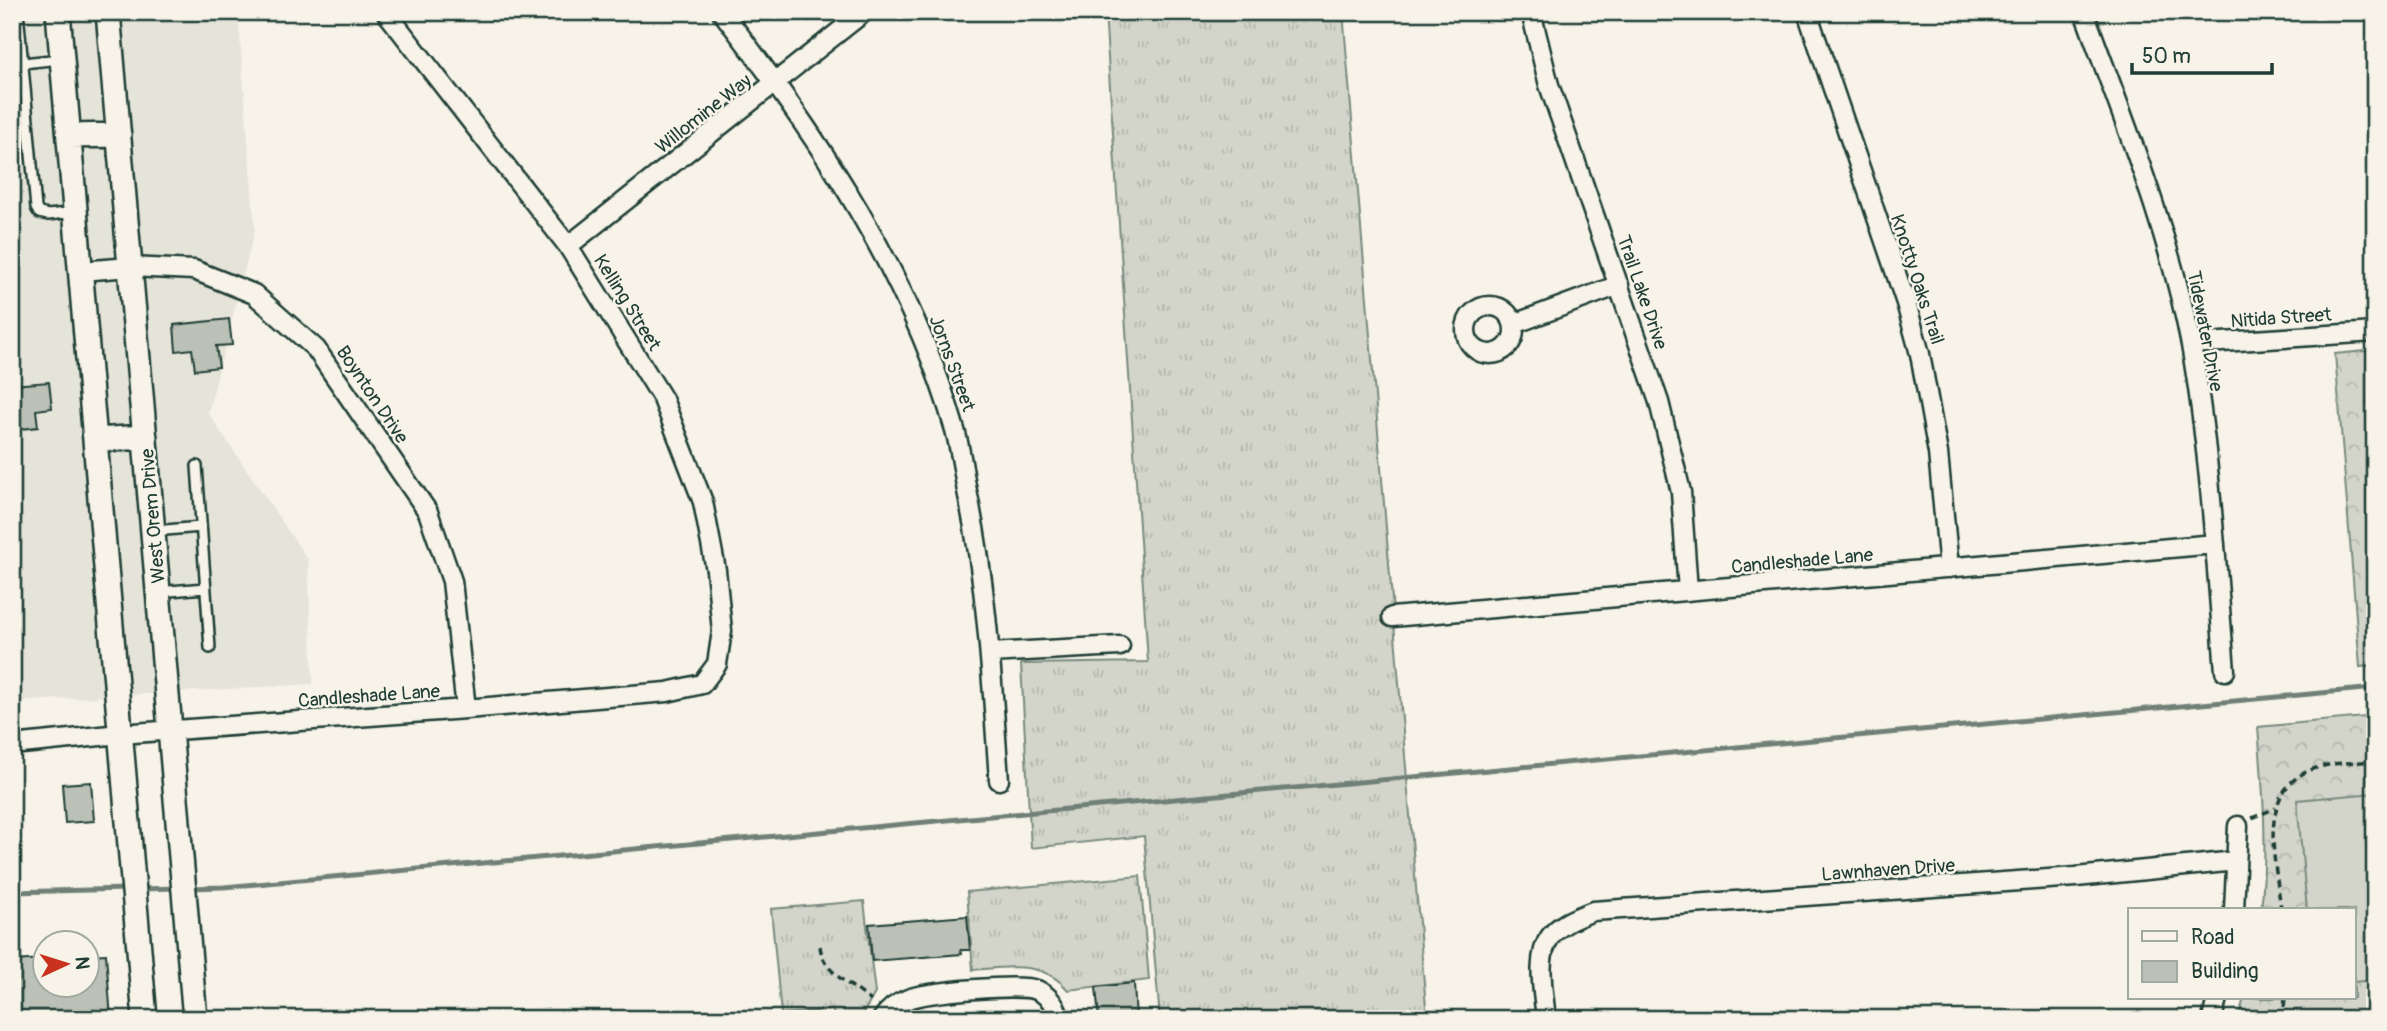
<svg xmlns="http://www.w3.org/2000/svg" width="2387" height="1031" font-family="Pangolin,sans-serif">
	<defs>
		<pattern id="grass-tufts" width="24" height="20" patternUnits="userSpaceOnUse" patternTransform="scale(1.75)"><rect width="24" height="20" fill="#d3d5ca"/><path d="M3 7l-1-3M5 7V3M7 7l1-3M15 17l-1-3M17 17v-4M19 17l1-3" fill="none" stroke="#b5b8ae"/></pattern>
		<pattern id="forest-crowns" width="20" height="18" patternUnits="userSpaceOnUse" patternTransform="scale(1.75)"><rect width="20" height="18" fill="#d3d5ca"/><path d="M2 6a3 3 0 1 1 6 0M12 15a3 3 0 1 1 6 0" fill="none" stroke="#b5b8ae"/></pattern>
	</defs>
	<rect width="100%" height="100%" fill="#f7f3e8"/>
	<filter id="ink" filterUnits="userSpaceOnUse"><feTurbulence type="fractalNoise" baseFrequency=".0143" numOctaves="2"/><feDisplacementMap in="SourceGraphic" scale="14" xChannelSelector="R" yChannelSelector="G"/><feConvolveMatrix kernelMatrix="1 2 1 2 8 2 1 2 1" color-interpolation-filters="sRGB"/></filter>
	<g filter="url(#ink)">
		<!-- built -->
		<path fill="#e5e4d9" d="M12,12H238L255,229L208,413L308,560L313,684L12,702Z"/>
		<!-- grass -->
		<path fill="url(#grass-tufts)" stroke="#79897f" stroke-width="2" d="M1105,12H1343L1427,1019H1160L1144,836L1031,848L1021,664L1148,662Z
			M1140,876L1149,980L1068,990C1043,960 1008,967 973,970L967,892Z
			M864,901L875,993L860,1019H834L833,1010L781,1014L771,909Z"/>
		<!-- forest -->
		<path fill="url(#forest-crowns)" stroke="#79897f" stroke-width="2" d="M2375,350V665L2360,667L2335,354Z
			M2375,716V1019H2238L2244,998H2354V910H2261C2268,850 2263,788 2258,727Z"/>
		<!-- pitch -->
		<path fill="#d3d5ca" stroke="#79897f" stroke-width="2" d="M2375,793V980L2354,982V910H2307L2297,800Z"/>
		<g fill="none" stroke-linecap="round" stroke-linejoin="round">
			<!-- stream -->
			<path stroke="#6f8077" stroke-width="5" d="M189,888L224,887L2375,688
				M140,889L179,888
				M12,892L127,889"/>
		</g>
		<!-- building -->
		<path fill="#bbc1b6" stroke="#1f3d34" stroke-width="2" d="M229,319L232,345L216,346L219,367L195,370L192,349L176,351L174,325Z
			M49,382L52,408L36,410L38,427L12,430V385Z
			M91,782L94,821L65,823L62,784Z
			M967,916L970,950H961L962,954L872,961L869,924Z
			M106,954L111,1019H46V1015L12,1018V961L46,959V985H88V955Z
			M1134,983L1136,1019H1099L1096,987Z"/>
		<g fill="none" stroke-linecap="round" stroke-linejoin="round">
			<!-- lane casing -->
			<g stroke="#1f3d34" stroke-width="14">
				<path id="lane" d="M18,12L36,208L39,213L48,215L76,212
					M23,63L60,59
					M197,466L210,648
					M154,531L201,527
					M158,592L205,588"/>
			</g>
			<!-- street casing -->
			<g stroke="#1f3d34" stroke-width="23">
				<path id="street" d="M722,12C820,139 910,274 955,430C960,448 963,468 966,486C987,583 992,682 999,780
					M1531,12L1549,85L1659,402L1681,492L1688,591
					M1807,12L1906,303L1920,354L1938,453L1949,568
					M2084,12C2124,121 2169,230 2191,345C2210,452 2216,562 2225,671
					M568,246L864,12
					M81,271L130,267L194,270L254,294L316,349L428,512L452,581L466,709
					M1466 330a24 24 0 1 1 48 0a24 24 0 1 1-48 0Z
					M1514,324L1619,285
					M2191,344L2375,332
					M1392,617L2215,544
					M990,653L1120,646
					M12,745L120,734L466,709L667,692L702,684L717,664L722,631L716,570L703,502L663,399L568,246L386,12
					M2234,910L2238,826
					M882,1019C889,1009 897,1003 908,999C926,992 1020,983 1037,990C1050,996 1056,1006 1060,1019
					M1546,1019C1544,995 1535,957 1550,937C1560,923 1579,917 1593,911L2076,877L2236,861
					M2212,1019L2217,998"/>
			</g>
			<!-- secondary casing -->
			<g stroke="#1f3d34" stroke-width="28">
				<path id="secondary" d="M58,12L145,1019
					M108,12L195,1019
					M69,136L119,135
					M95,440L145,437"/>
			</g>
			<!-- path -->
			<path stroke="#1f3d34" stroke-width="3.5" stroke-dasharray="7 5" stroke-linecap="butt" d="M2373,348L2375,359
				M2252,818L2276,808
				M2281,910C2276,861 2254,788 2316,768C2333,762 2356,763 2375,761
				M820,946C823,974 852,984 871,1001
				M2283,1019L2285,998"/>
			<!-- lane -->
			<use href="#lane" stroke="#f7f3e8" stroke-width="9"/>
			<!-- street -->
			<use href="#street" stroke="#f7f3e8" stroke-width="18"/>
			<!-- secondary -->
			<use href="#secondary" stroke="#f7f3e8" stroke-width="23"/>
		</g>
	</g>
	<g text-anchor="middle" stroke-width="5" stroke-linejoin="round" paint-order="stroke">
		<!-- street labels -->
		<g font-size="19" fill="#1f3d34" stroke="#f7f3e8">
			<text transform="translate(703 113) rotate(-38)" y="7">Willomine Way</text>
			<text transform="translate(1918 279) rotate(72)" y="7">Knotty Oaks Trail</text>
			<text transform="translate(1643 292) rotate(71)" y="7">Trail Lake Drive</text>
			<text transform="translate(628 302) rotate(58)" y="7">Kelling Street</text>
			<text transform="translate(2281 317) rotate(-4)" y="7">Nitida Street</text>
			<text transform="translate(2206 331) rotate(79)" y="7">Tidewater Drive</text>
			<text transform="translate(953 363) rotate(70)" y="7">Jorns Street</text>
			<text transform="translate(373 394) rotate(56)" y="7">Boynton Drive</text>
			<text transform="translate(152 516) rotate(-95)" y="7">West Orem Drive</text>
			<text transform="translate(1802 560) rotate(-5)" y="7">Candleshade Lane</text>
			<text transform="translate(369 695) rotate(-4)" y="7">Candleshade Lane</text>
			<text transform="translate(1888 869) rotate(-4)" y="7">Lawnhaven Drive</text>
		</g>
	</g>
	<!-- margin -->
	<rect width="2387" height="1031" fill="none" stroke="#f7f3e8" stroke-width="42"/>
	<rect x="21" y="21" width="2345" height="989" fill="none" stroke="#1f3d34" stroke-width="2.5" filter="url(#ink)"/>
	<!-- legend -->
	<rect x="2128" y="908" width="228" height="91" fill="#f7f3e8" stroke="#a1aaa0" stroke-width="2"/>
	<rect x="2142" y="931" width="35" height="10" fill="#f7f3e8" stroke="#a1aaa0" stroke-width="2"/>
	<text x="2191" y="944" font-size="21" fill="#1f3d34">Road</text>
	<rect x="2142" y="961" width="35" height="21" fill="#bbc1b6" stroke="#a1aaa0" stroke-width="2"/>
	<text x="2191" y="978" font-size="21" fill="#1f3d34">Building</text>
	<!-- north arrow -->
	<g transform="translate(66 964) rotate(86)"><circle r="33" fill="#f7f3e8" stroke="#a1aaa0" stroke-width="2"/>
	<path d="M0-5L12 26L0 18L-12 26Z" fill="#c8321e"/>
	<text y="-10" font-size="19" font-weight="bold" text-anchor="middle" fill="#1f3d34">N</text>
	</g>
	<!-- scale -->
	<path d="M2132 63v10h140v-10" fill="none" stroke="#1f3d34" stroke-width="3.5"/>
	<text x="2142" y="63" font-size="21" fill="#1f3d34" stroke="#f7f3e8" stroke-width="5" paint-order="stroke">50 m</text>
</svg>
